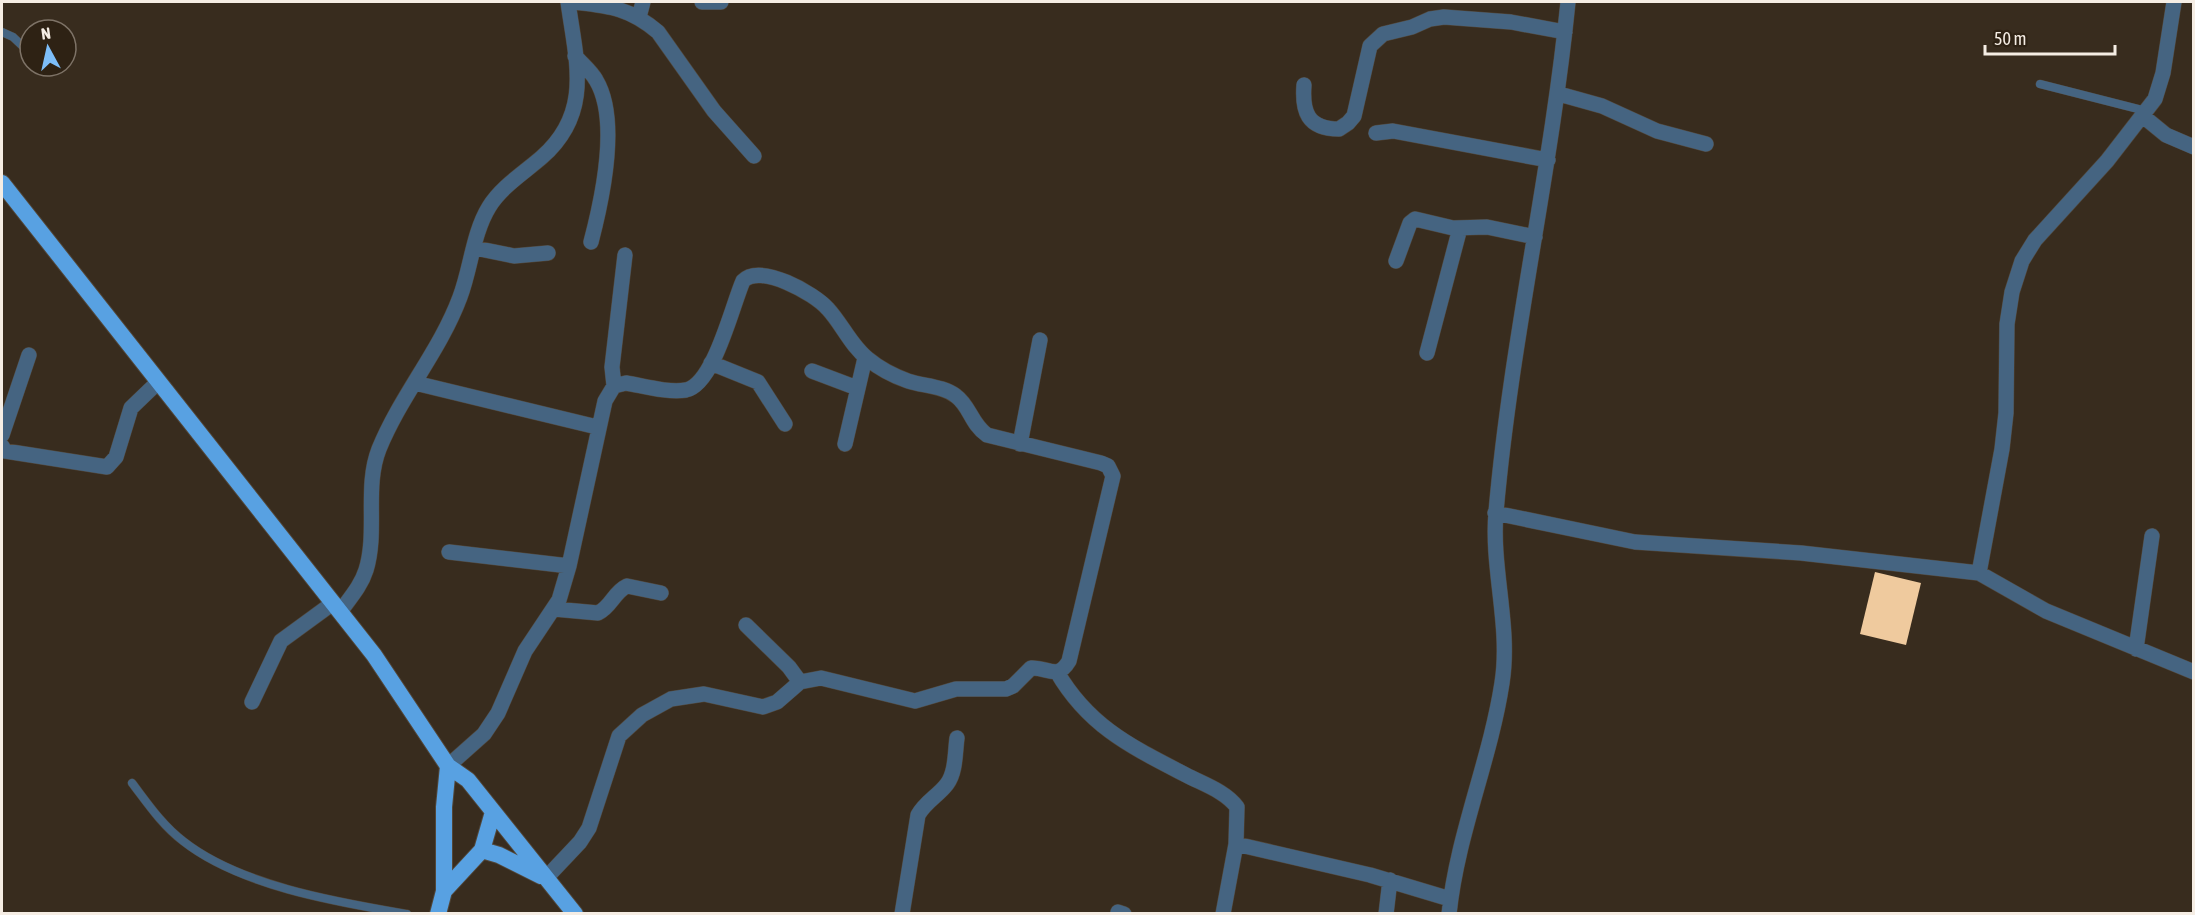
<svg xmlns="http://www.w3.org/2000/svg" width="2195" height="915" font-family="'Asap Condensed',sans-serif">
	<rect width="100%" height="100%" fill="#382c1e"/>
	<!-- building -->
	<path fill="#efca9e" d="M1875,572L1921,583L1906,645L1860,634Z"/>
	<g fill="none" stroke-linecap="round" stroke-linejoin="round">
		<!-- service casing -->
		<g stroke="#52473a" stroke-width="9">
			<path id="service" d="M2,32L13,37L30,53
				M2040,84L2146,111
				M132,783C148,804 162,825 183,841C240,886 337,902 407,914"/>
		</g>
		<!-- minor casing -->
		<g stroke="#52473a" stroke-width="16">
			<path id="minor" d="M572,2C608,6 629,7 658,32L714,111L754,156
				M702,2H721
				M639,17L643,2
				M575,56C582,64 591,71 596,80C620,120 602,200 591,242
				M1304,85C1302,111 1307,129 1339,129L1348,123L1354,116L1370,46L1383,34L1412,27L1430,19L1444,17L1511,22L1565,32
				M1559,94L1602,106L1657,131L1706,144
				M2144,117L2166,135L2194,147
				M1376,133L1393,131L1548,160
				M475,248L514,256L548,253
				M1396,261L1410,223L1415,219L1453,228L1487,227L1535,237
				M1427,353L1460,228
				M711,363L758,382L785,424
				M812,371L857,388
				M415,383L597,427
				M614,386L612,367L625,255
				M2,435L29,355
				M845,444L865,358
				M1020,444L1040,340
				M2,446L5,451L107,467L116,457L131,408L158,382
				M1495,513L1635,542L1801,553L1979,573L2046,611L2194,672
				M449,552L569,566
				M1979,573L2002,449L2006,413L2007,324L2012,292L2022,261L2035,240L2107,161L2155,99L2163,73L2174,2
				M554,609L598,613C611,607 614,592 627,586L661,593
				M340,612C350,598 361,586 366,570C378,531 364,487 379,449C401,395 440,351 460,297C471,268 473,233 489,207C501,187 525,172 542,157C593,112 576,61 568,2
				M746,625L789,667L800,682
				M2136,649L2152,536
				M1057,672C1089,727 1132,747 1186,775C1203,784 1225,791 1237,807L1236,844L1223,914
				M252,702L281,641L333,603
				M448,766L484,734L498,713L525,651L559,600L569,566L605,401L614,386L626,383C644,386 668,393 686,390C714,384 732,306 743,281C760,263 814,293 828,309C842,324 851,346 868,359C880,369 894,376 908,381C923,386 944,386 956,396C970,406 971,424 987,435L1101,463L1108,466L1113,476L1069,661C1057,681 1049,667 1031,668L1013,686L1006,689H956L915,701L821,678L800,682L777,702L763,707L704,694L671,699L642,715L619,736L589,828L580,842L546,878
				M1236,844L1370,875L1450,899
				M1118,912L1124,914
				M902,914L918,815C926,801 938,796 947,784C956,772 955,752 957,738
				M1386,914L1390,880
				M1449,914C1457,835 1490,761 1502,683C1511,626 1491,569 1496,512C1511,340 1551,173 1568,2"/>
		</g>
		<!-- trunk casing -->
		<g stroke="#52473a" stroke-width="18">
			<path id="trunk" d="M2,183L374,655L448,766L468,780L575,914
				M482,850L499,855L541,876
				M444,891L482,850L493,812
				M438,914L444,891V807L448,766"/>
		</g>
		<!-- service -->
		<use href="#service" stroke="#456481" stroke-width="8"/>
		<!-- minor -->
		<use href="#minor" stroke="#456481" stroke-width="15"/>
		<!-- trunk -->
		<use href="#trunk" stroke="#58a1e2" stroke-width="16"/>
	</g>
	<!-- border -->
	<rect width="2195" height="915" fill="none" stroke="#f5ede4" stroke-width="6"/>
	<!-- north arrow -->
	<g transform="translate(48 48) rotate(352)"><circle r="28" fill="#2e2214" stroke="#7e7367" stroke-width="1.5"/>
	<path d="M0-4.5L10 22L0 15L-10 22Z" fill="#7dbef9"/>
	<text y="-9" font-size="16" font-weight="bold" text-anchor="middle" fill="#f5ede4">N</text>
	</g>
	<!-- scale -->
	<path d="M1985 45v9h130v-9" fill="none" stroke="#f5ede4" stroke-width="3"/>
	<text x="1994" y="45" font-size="18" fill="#f5ede4" stroke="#2e2214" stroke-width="4.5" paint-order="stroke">50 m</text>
</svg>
